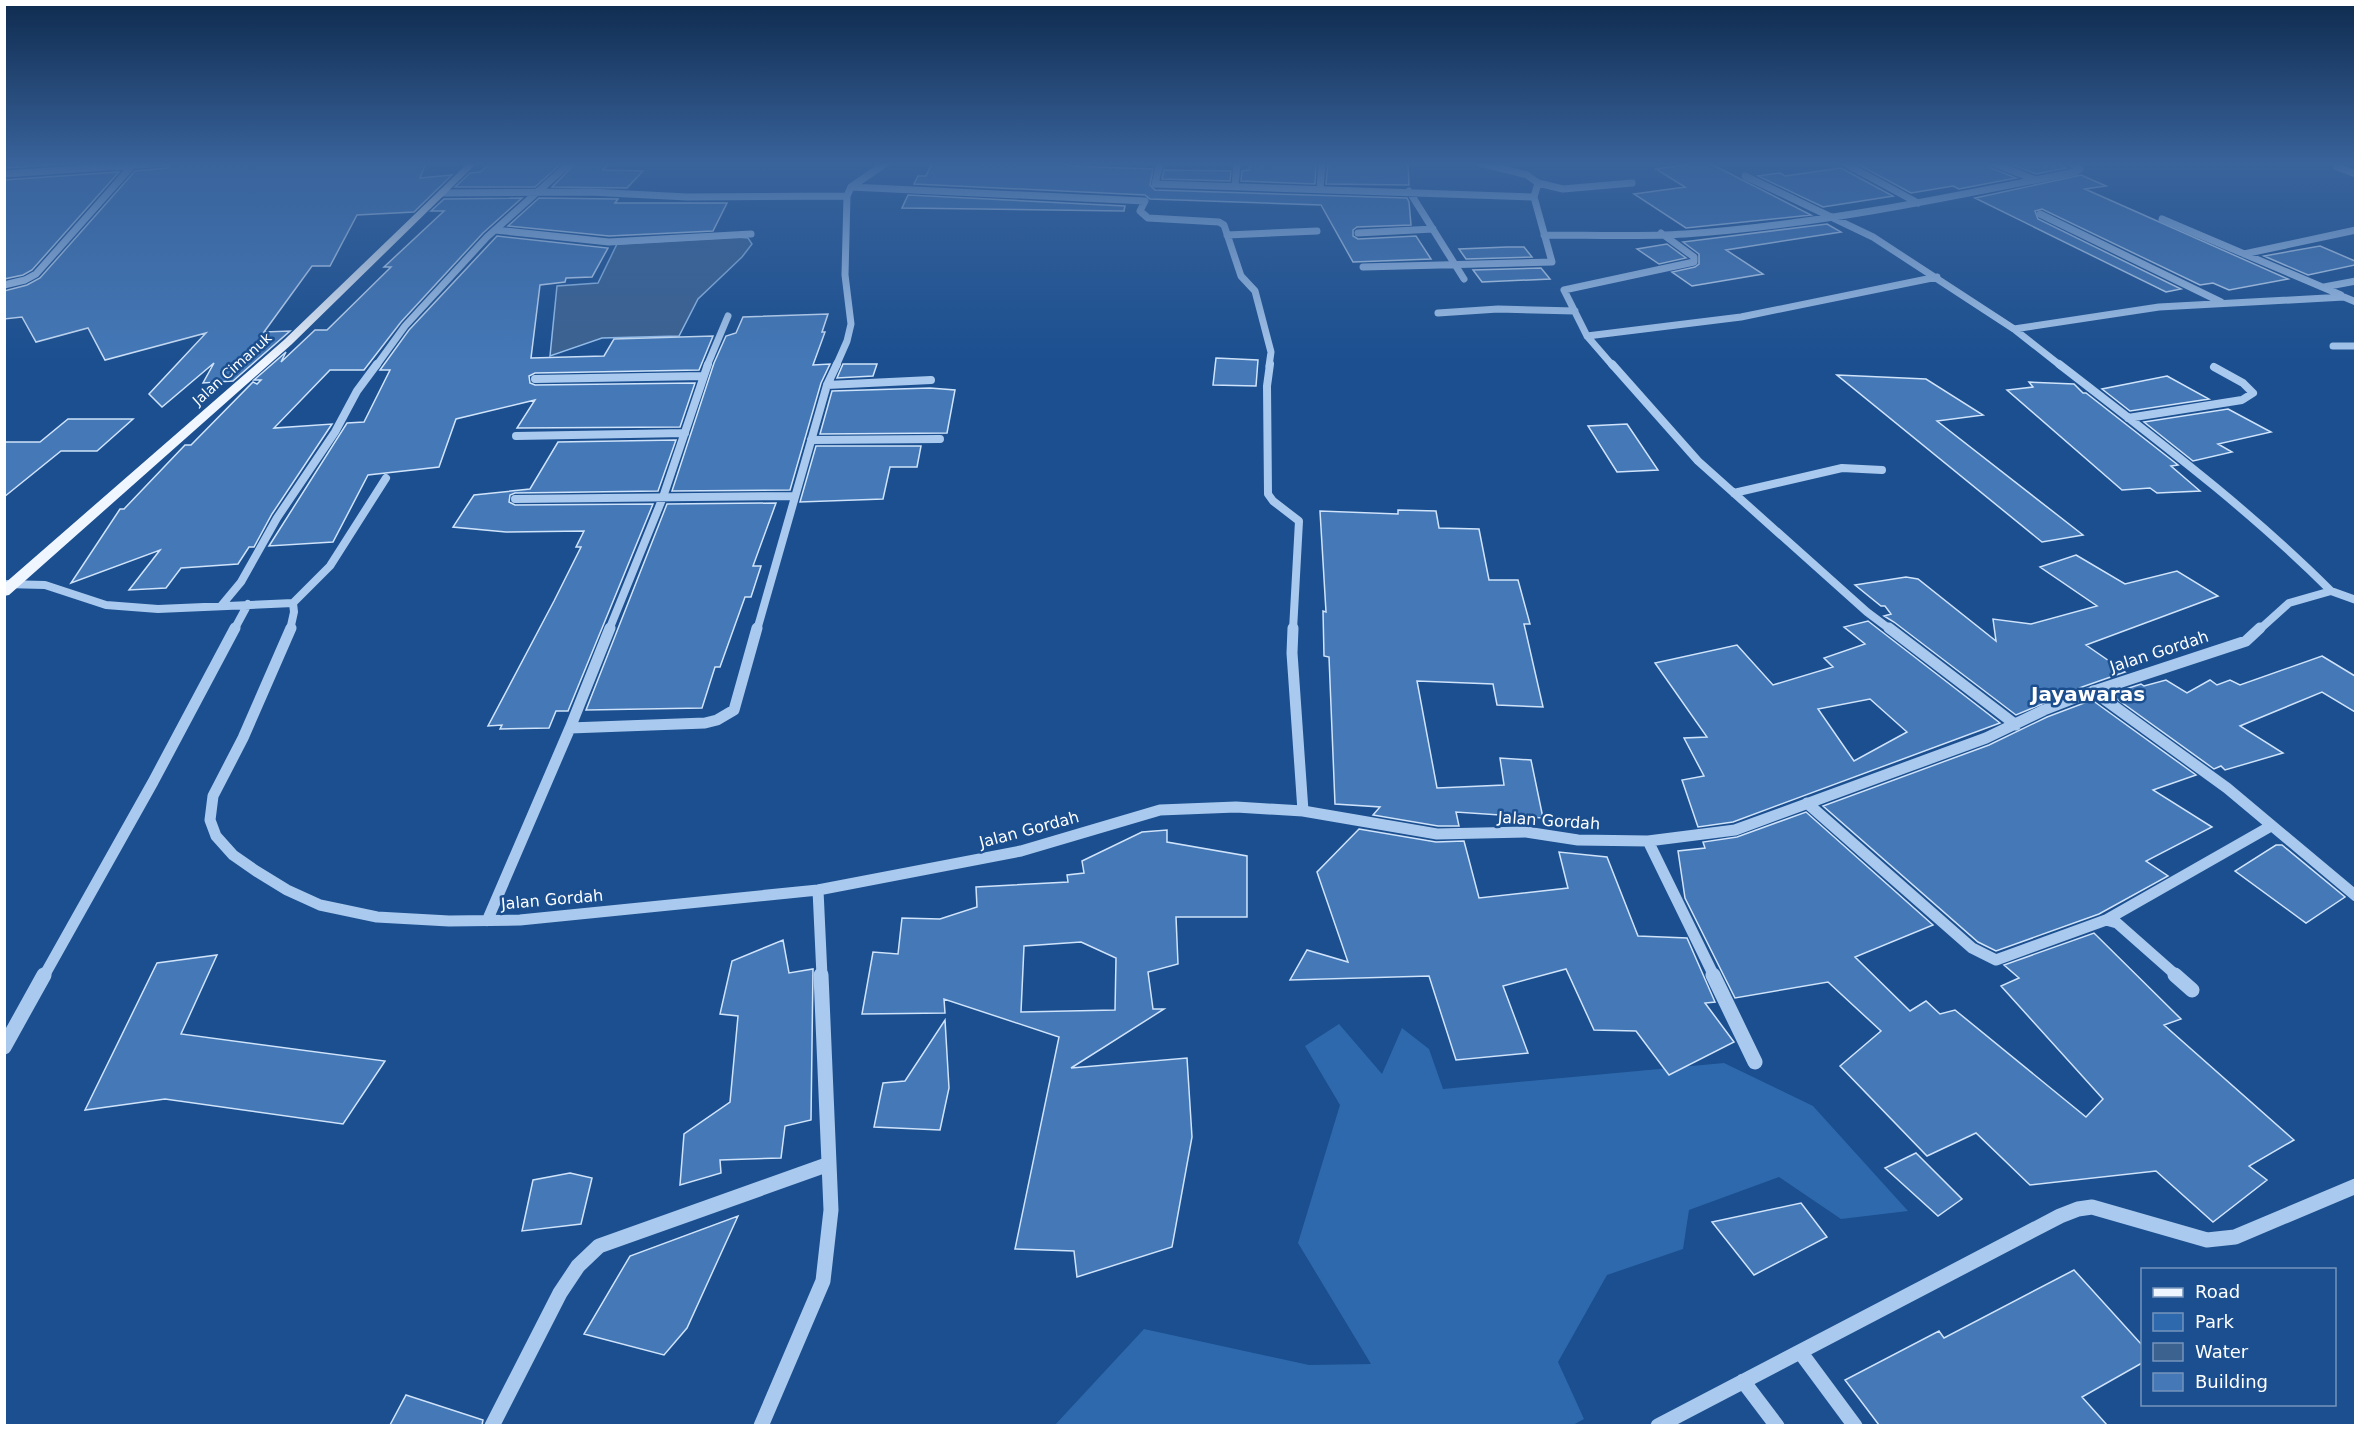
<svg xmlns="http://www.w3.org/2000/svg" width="2360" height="1430" font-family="'DejaVu Sans',sans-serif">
	<rect width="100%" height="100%" fill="#1b4f8f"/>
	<!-- green -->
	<path fill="#2e69ad" d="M1339,1024L1382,1074L1402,1028L1429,1049L1443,1089L1724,1063L1813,1106L1908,1211L1841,1219L1779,1177L1689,1210L1683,1249L1607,1275L1558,1362L1584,1419L1573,1425L1054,1426L1144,1329L1309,1365L1371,1364L1298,1243L1340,1105L1305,1046Z"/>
	<!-- water -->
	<path fill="#3c6290" stroke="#9cc4f0" stroke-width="1.5" d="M737,237L748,238L752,244L742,257L698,299L679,336L602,338L550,356L557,286L598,283L617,244Z"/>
	<!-- building -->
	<path fill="#4478b7" stroke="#cfe3fa" stroke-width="1.5" fill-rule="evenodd" d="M4,163H83L4,168Z
		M172,163H426L420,178L452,175L414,212L357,215L330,266H312L264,332L290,331L233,381L203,383L214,363L162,407L149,394L206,333L105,360L88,328L36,342L22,317L4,319V291L27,285L40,278L135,171L167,168Z
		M491,163H562L535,187H455L470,173L480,172Z
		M576,163H610L603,170L643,171L627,188L552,187Z
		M932,163L1069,164L1068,166L1153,169L1150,185L1155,190L1407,198L1409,202L1411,225L1357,227L1353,230V236L1358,239L1416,236L1431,259L1353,262L1321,205L1150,199L1145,195L914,184L918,176H926Z
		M1250,163H1316L1315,184L1241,181L1242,171L1249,170Z
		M1328,163H1408L1409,185L1326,184Z
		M1700,163H1709L1811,215L1686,228L1634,194L1685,187L1656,169Z
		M1872,163H1987L1991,168L2016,178L1959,189L1953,186L1911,193L1859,165Z
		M2008,163H2054L2066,168L2036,174Z
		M1841,168L1893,196L1823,207L1758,176L1780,173L1785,176Z
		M1164,170L1231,171L1230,181L1162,179Z
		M119,172L32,270L23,275L4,279V180Z
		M2081,175L2106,186L2085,189L2288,279L2229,290L2213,283L2200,285L2042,209L2035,211L2038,219L2181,289L2166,292L1975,198Z
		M908,195L1125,206L1124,211L902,208Z
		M522,198L483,233L401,322L364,370H330L274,428L332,424L272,514L254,547H249L238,564L181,568L166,588L129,590L160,550L71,583L120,509H124L185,445H191L253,382L257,384L261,380H254L286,352L281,362L315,330H327L391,267H384L444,211H431L444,199Z
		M539,198L618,199L615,203H727L713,231L609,236L508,226Z
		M1827,224L1841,232L1726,250L1763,274L1692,286L1672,272L1695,267L1699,264V254L1683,242Z
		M497,236L608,248L592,277L566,278L565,282L540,285L531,358L604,356L614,339L713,336L699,370L535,373L529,376L530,383L535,385L695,383L680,427L517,428L535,400L456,419L439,467L368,475L333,542L269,546L347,423L364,422L390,370H380L409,330Z
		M1667,244L1686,258L1659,264L1637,249Z
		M2320,246L2355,261V265L2308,275L2264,256Z
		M1507,247H1524L1532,257L1466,259L1459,249Z
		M1541,268L1550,279L1482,282L1473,270Z
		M828,314L822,332H825L813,365L830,364L821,383L790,490L672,491L714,363L726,336L736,333L743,317Z
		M1216,358L1258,360L1256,386L1213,385Z
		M843,364H877L873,376L837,378Z
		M1837,375L1926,379L1983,415L1937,421L2083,535L2042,542Z
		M2167,376L2209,399L2130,411L2102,389Z
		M2029,382L2074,384L2083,393H2086L2178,465L2171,466L2200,491L2157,493L2150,488L2122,490L2007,390L2033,387Z
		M930,388L955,390L947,433L820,434L832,391Z
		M2228,409L2271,432L2218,444L2232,452L2193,461L2144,422Z
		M68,419H133L97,451H61L4,497V442H40Z
		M1627,424L1658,470L1617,472L1588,426Z
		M676,440L658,491L515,493L510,495L509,502L515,505L653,504L568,711H556L549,728L500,729L502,725L488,726L554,601L581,547H576L584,531L506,532L453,527L474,495L530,489L558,442Z
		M816,446H921L917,467H890L883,499L800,502Z
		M776,503L753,566H761L751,597H745L720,667H715L702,708L586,710L667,504Z
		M1398,510L1436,511L1439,528L1479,529L1489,580H1518L1530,624H1524L1543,707L1497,705L1493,684L1417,681L1437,788L1504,785L1500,758L1531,760L1543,818L1456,812L1459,826H1438L1373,815L1380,807L1335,804L1329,657L1324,656L1323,611L1326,612L1320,511L1398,514Z
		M2076,555L2125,584L2177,571L2218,596L2086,645L2125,672L2082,687L2016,715L1894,622L1884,616L1891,614L1885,606H1881L1855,585L1906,577L1918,579L1996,641L1993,619L2031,624L2097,606L2040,567Z
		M1868,621L2000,723L1733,822L1698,827L1682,780L1704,776L1684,738L1707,737L1655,663L1737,645L1773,685L1833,667L1824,658L1865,644L1844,627ZM1870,699L1907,732L1854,761L1818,709Z
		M2322,656L2355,676V712L2322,692L2240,726L2283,753L2225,770L2221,766L2214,769L2110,694L2141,684L2144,686L2166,680L2187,693L2210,680L2217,685L2230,680L2240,685Z
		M2092,700L2196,775L2153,790L2212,827L2146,861L2168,876L2099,914L1996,951L1978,942L1823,806L1989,745L2047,717Z
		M1806,812L1933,925L1855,957L1910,1011L1926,1001L1940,1014L1955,1010L2086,1117L2103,1099L2001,986L2019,978L2004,965L2094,933L2181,1019L2164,1025L2294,1140L2249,1166L2267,1180L2213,1222L2156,1171L2030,1185L1976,1133L1927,1156L1840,1066L1881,1031L1828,982L1735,998L1685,898L1678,851L1705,848L1703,842L1737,837Z
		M1359,829L1436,842L1464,841L1479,898L1568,888L1559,852L1607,857L1638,936L1687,938L1715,1002L1705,1003L1734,1042L1669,1075L1636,1031L1594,1030L1566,969L1503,986L1528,1053L1456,1060L1429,976L1290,980L1307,950L1348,962L1317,872Z
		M1167,830V842L1247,856V917H1176L1178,964L1148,972L1153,1009H1164L1071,1068L1187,1058L1192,1137L1172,1247L1077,1277L1074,1251L1015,1249L1059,1037L944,999L945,1013L862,1014L873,952L898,954L902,918L940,919L977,907L976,887L1068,882L1067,875L1084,873L1082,861L1142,832ZM1081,942L1116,958L1115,1010L1021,1012L1024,946Z
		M2276,845H2282L2345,897L2306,923L2235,871Z
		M783,940L789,973L813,969L811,1120L785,1126L781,1158L720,1160L721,1173L680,1185L684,1134L730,1102L738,1016L720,1014L732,961Z
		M217,955L181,1034L385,1061L343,1124L165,1099L85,1110L157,963Z
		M945,1020L949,1088L940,1130L874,1127L883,1083L905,1081Z
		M1916,1153L1962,1199L1938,1216L1885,1168Z
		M570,1173L592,1178L581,1224L522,1231L533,1180Z
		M1801,1203L1827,1237L1754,1275L1712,1222Z
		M738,1216L687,1328L664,1355L584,1334L630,1256Z
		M2074,1270L2142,1345V1363L2082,1397L2107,1425H1879L1845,1380L1939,1331L1944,1338Z
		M406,1395L483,1420L482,1425H390Z"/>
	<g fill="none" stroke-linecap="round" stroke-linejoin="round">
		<!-- minor-far3 -->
		<path stroke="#a9c9ee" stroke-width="7" d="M1160,163L1155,184L1534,197
			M1480,163L1527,175L1538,183L1563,189L1632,183
			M1844,163L1918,203
			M1993,163L2036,180
			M2337,167L2356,174
			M4,174L166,163
			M1745,176L1873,237L2014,329L2061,366
			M1235,186L1237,163
			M851,187L1145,201L1140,211L1148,218L1219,222L1224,225L1241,276L1255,291L1271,352L1269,366
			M1320,189L1322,163
			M1409,191L1464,279
			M442,193L590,192L687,197L847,196
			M2040,214L2221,302
			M2162,219L2341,295
			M495,230L609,242L751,234
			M1358,233L1433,229
			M1227,235L1317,231
			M1544,235C1591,235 1638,237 1685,234C1816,225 1946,198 2075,172L2080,169L2071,163
			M2244,254L2356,230
			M1363,267L1552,262L1534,197L1538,183
			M4,285L25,280L36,274L132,166
			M2324,287L2356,281
			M1438,313L1498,309L1575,311
			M2014,329L2159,307L2344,297L2356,302
			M1587,336L1741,317L1937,277
			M2333,346H2356
			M376,366L405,326L487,237L570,163
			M707,366L728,316
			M836,366L847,341L851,324L845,275L847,196L851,187L886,163
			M1613,366L1587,336L1564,290L1694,262V257L1661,233"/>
		<!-- minor-far2 -->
		<path stroke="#a9c9ee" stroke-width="8" d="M1270,364L1267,386L1268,494L1273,501L1299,521L1293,630
			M1612,364L1698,461L1867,612L1891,630
			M2059,364C2153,437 2247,507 2331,591
			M535,379L703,376
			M827,385L931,380
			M2128,418L2242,400L2253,393L2243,383L2214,367
			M516,436L685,433
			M811,440L940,439
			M1734,493L1842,468L1882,470
			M515,499L794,496
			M4,584L45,585L106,605L158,609L293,603L294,612L290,630
			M293,603L330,566L386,478
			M221,606L241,582L277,518L335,432L357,391L377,364
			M234,630L248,604
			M609,630L663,497L708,364
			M757,630L827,385L837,364
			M2259,630L2289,603L2331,591L2356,600"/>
		<!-- minor-far1 -->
		<path stroke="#a9c9ee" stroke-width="11" d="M291,628L243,738L213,796L210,820L216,836L233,855L256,871L287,890L320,905L377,917L449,921L520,920L818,890L1021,851L1160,810L1236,807L1303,811L1437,834L1526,832L1578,840L1648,841L1735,830L1986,738L2044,710L2085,694L2246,641L2260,628
			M1293,628L1292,653L1303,811
			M1889,628L2016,725
			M2093,691L2227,788L2356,896
			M570,728L610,628
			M1807,803L1972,948L1996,960L2106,920L2117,923L2177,976
			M1648,841L1714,976
			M818,890L822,976
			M2106,920L2271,826
			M487,921L570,728L705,723L717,720L734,710L757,628
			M44,976L153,782L235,628"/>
		<!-- minor -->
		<path stroke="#a9c9ee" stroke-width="15" d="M1713,975L1755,1062
			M2175,975L2192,990
			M4,1047L44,975
			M1801,1353L1855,1426
			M1743,1381L1777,1426
			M492,1426L560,1293L578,1266L599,1246L829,1164
			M761,1426L823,1281L831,1210L821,975
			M1658,1426L2060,1216L2078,1209L2092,1207L2207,1240L2235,1237L2356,1186"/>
		<!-- major -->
		<path fill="#f0f6ff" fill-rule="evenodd" d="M468,163H477L292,344L9,595L4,596V584L284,340Z"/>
	</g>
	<!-- sky -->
	<linearGradient id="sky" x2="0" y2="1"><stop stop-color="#0f2b4f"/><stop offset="0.45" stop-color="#39639b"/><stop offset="1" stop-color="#39639b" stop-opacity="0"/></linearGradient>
	<rect width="2360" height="363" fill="url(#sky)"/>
	<g text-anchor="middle" stroke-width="5" stroke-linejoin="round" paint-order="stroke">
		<!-- far-street labels -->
		<g font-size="14" fill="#fff" stroke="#1b4f8f">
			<text transform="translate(232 369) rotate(-42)" y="5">Jalan Cimanuk</text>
		</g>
		<!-- street labels -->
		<g font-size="16" fill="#fff" stroke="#1b4f8f">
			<text transform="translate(2159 651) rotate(-18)" y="6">Jalan Gordah</text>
			<text transform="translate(1549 820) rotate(4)" y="6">Jalan Gordah</text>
			<text transform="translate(1029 829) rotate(-15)" y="6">Jalan Gordah</text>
			<text transform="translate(552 899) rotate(-5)" y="6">Jalan Gordah</text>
		</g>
		<!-- quarter labels -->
		<g font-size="20" font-weight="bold" fill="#fff" stroke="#1b4f8f">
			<text x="2088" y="701">Jayawaras</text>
		</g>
	</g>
	<!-- border -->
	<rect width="2360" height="1430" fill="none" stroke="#ffffff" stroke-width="12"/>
	<!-- legend -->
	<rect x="2141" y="1268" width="195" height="138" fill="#1b4f8f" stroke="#7695bc" stroke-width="1.5"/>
	<rect x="2153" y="1288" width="30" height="9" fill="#f0f6ff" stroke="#7695bc" stroke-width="1.5"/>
	<text x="2195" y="1298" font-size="18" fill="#ffffff">Road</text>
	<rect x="2153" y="1313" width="30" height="18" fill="#2e69ad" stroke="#7695bc" stroke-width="1.5"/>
	<text x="2195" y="1328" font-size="18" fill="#ffffff">Park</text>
	<rect x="2153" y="1343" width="30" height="18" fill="#3c6290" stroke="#7695bc" stroke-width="1.5"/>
	<text x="2195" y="1358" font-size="18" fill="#ffffff">Water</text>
	<rect x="2153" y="1373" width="30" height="18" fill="#4478b7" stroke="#7695bc" stroke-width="1.5"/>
	<text x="2195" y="1388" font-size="18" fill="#ffffff">Building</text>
</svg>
